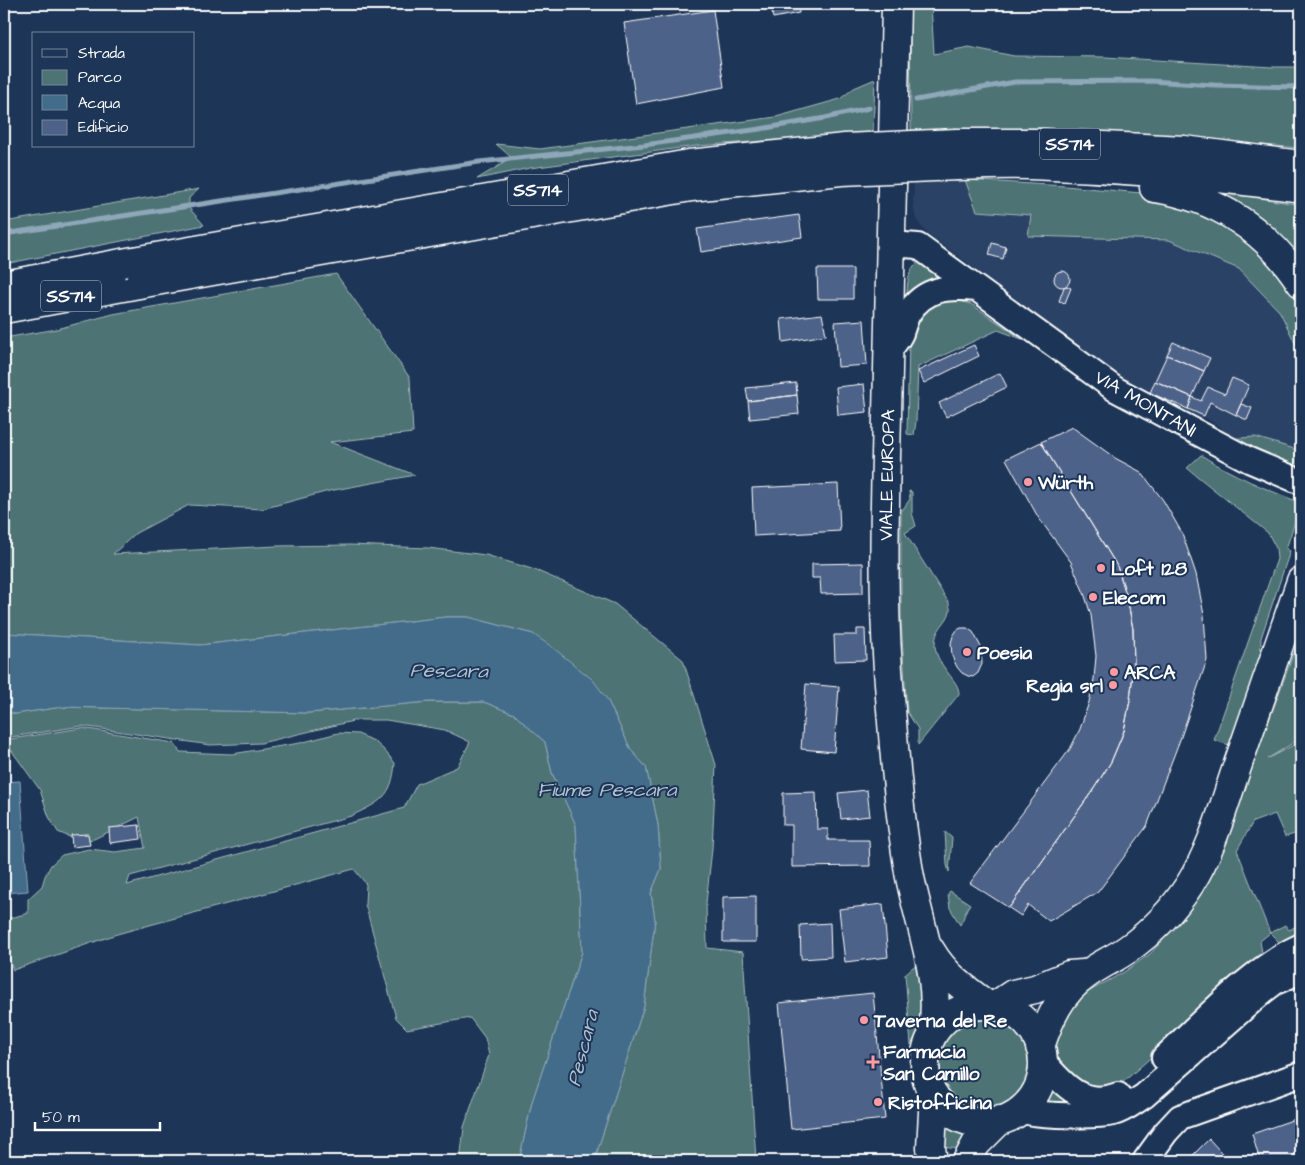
<svg xmlns="http://www.w3.org/2000/svg" width="1305" height="1165" font-family="'Architects Daughter',sans-serif">
	<rect width="100%" height="100%" fill="#1d3557"/>
	<filter id="ink" filterUnits="userSpaceOnUse"><feTurbulence type="fractalNoise" baseFrequency=".02" numOctaves="2"/><feDisplacementMap in="SourceGraphic" scale="10" xChannelSelector="R" yChannelSelector="G"/><feConvolveMatrix kernelMatrix="1 2 1 2 8 2 1 2 1" color-interpolation-filters="sRGB"/></filter>
	<g filter="url(#ink)">
		<!-- built -->
		<path fill="#2b4266" d="M965,180L977,211L1032,215L1029,236L1169,240L1239,269L1280,312L1301,355V451L1255,437L1227,439L1220,435L1222,428L1204,417L1195,422L1101,370L979,281L982,274L927,233L916,220L913,205L914,181Z"/>
		<!-- green -->
		<path fill="#4e7374" stroke="#a6b9ba" d="M910,4H931L934,54L969,47L1014,56L1105,57L1272,67H1301V148L1047,128L911,130Z
			M875,79L873,133L696,146L530,168L477,179L512,158L496,144L540,149L776,117L840,99L854,88Z
			M965,180L1065,186L1152,194L1200,209L1259,250L1293,288L1301,303V355L1280,312L1239,269L1169,240L1028,236L1031,215L977,211Z
			M199,189L189,198V208L204,225L4,264V222Z
			M1206,189L1301,205V267Z
			M923,261L955,281L906,304C908,290 905,264 923,261Z
			M336,274L410,378L413,433L330,442L415,475L329,491L262,509L189,505L136,533L113,554L277,546L350,545L428,548L486,555L535,570L615,604L683,660L716,765L712,849L706,903L707,948L743,952L756,1161H594L644,1006L655,920L651,893L661,869L658,825L646,767L631,750L607,699L533,634L468,617H446L200,645L4,633V338L57,329L113,314Z
			M955,300L971,304L1022,339L998,330L918,367L916,421L914,435L907,434L909,339C913,325 923,308 939,303C943,301 949,301 955,300Z
			M1255,437L1301,451V468L1293,466L1292,470L1227,439Z
			M1201,455C1233,476 1266,489 1301,503L1286,549L1290,551L1261,638L1260,665L1232,746L1214,740L1277,559L1276,548L1268,533L1187,468Z
			M909,491L912,492V513L916,526L905,533L949,603C949,606 951,609 950,611C948,623 934,628 935,646C937,667 960,681 959,694L918,745V729L907,712L901,621V512L910,499Z
			M1301,633V738L1267,759L1301,741V832L1285,837L1275,814L1253,822L1237,850L1270,933L1285,925L1289,930L1301,924V938L1282,945L1270,933L1260,941L1263,958L1122,1083L1124,1087L1094,1093L1061,1068L1057,1059L1055,1036L1070,1002L1124,972L1150,954L1186,915L1216,865Z
			M428,702H484L514,714L545,742L552,773L576,825L582,952L532,1102L519,1161H460L464,1127L489,1055L485,1038L470,1018L407,1029L396,1018L365,904L366,884L354,869L117,934L13,970L4,943V920L28,913V899L42,886L45,876L51,865L62,855L89,849L115,852L145,848L139,817L94,839L79,841L58,832L49,817L40,790L4,740L82,728L174,743L180,752L232,754L300,743L338,733L358,734L374,741L384,750L395,763C392,798 380,802 351,816L130,876L127,885L404,808L417,784L457,767L470,742L445,730L386,720H357L261,743L210,745L82,726L4,738V710L15,714L62,707L308,713Z
			M945,832L952,838L949,872L947,865Z
			M950,891L970,904C965,910 965,917 960,925L950,908L948,894Z
			M920,961L924,1019L911,1045L905,974Z
			M937 1063a47 47 0 1 1 94 0a47 47 0 1 1-94 0Z
			M1052,1080L1086,1105H1040Z
			M939,1118L956,1128L975,1134L960,1149L941,1147Z"/>
		<!-- water -->
		<path fill="#426c8a" stroke="#8ea7b9" d="M446,617H468L533,634L552,647L593,680L607,699L631,750L646,767L658,825L661,869L651,893L655,920L644,1006L594,1161H519L532,1102L582,952L576,825L552,773L545,742L514,714L484,702H428L308,713L62,707L15,714L4,710V633L200,645Z
			M20,781L28,891L4,893V782Z"/>
		<g fill="none" stroke-linecap="round" stroke-linejoin="round">
			<!-- stream -->
			<path stroke="#8ea7b9" stroke-width="5" d="M916,100L1015,82L1150,81L1214,85L1301,87
				M4,234L479,162L644,145L760,129L825,118L869,108"/>
		</g>
		<!-- building -->
		<path fill="#4d6289" stroke="#fff" d="M771,4H798L799,13L773,18Z
			M713,10L724,87L636,104L624,23Z
			M799,215L802,237L701,252L697,229Z
			M992,243L1006,247L1003,259L989,255Z
			M817,269H853V299H818Z
			M1054 279a8 8 0 1 1 16 0a8 8 0 1 1-16 0Z
			M1066,286L1071,288L1065,303L1059,301L1064,287Z
			M822,314L826,335L783,342L781,319Z
			M864,320L867,365L838,367L835,322Z
			M1173,342L1210,358L1204,371L1167,355Z
			M974,345L979,356L924,383L918,371Z
			M1167,355L1204,371L1192,397L1155,381Z
			M1000,373L1007,387L946,417L939,403Z
			M1232,378L1249,385L1236,415L1210,402L1204,416L1188,409L1192,397L1201,401L1208,387L1225,394Z
			M1155,381L1192,397L1188,409L1150,393Z
			M796,383L797,395L748,401L746,388Z
			M864,384L867,412L838,415L836,387Z
			M797,395L799,414L750,419L748,401Z
			M1241,404L1252,408L1247,420L1236,415Z
			M1072,427L1115,458L1141,472L1163,500L1182,533L1196,574L1204,615L1207,660L1181,737L1147,826L1098,892L1049,921L1028,905L1021,916L1009,908L1093,790L1111,762L1124,731L1130,700L1134,664L1133,629L1127,597L1117,566L1041,442Z
			M1041,442L1117,566L1127,597L1133,629L1134,664L1130,700L1124,731L1111,762L1093,790L1009,908L970,883L1070,749L1080,729L1089,702L1094,679L1096,656L1091,615L1084,593L1071,562L1038,517L1006,459Z
			M838,484L840,531L754,536L752,488Z
			M863,563V593L821,594L820,578H812V564Z
			M961,628H967L973,632L981,647L982,664L978,673L973,677L968,676L962,673L957,667L952,656L951,643L953,636L957,630Z
			M857,629H865L866,660L835,661L834,635H857Z
			M806,684L839,687L834,752L801,749Z
			M867,790L870,816L841,819L838,793Z
			M816,792L817,829H828V840H869L870,866L792,867V825H783V793Z
			M139,825L141,839L110,843L109,828Z
			M88,834L90,845L72,847L71,835Z
			M756,896V942H723V897Z
			M883,904L888,957L845,962L839,909Z
			M830,923L831,957L801,959L800,925Z
			M873,993L885,1119L791,1129L779,1003Z
			M1301,1117V1161H1260L1252,1134Z
			M1209,1139L1229,1161H1194L1190,1158Z"/>
		<g fill="none" stroke-linecap="round" stroke-linejoin="round">
			<!-- minor casing -->
			<g stroke="#fff" stroke-width="28">
				<path id="minor" d="M891,244L918,246L1115,389L1249,460L1301,482
					M888,352C892,346 898,340 901,333C903,327 905,320 908,314C924,287 950,286 977,289
					M1164,1058C1203,1021 1252,968 1301,946
					M1043,1061C1064,1086 1084,1108 1118,1095
					M1020,1110C1035,1116 1097,1117 1113,1113C1125,1110 1134,1102 1144,1096L1262,992L1275,982L1301,971
					M1145,1161L1166,1132L1180,1117L1301,1074"/>
			</g>
			<!-- major casing -->
			<g stroke="#fff" stroke-width="31">
				<path id="major" d="M896,4C894,141 889,278 887,415C885,500 882,585 888,670C893,737 898,806 909,872C919,927 943,979 932,1035
					M931,951C945,975 965,989 987,1005
					M925 1064a59 59 0 1 1 118 0a59 59 0 1 1-118 0Z
					M933,1161L931,1148L934,1095
					M967,1161L976,1144L1000,1120"/>
			</g>
			<!-- highway casing -->
			<g stroke="#fff" stroke-width="31">
				<path id="highway" d="M957,143H1043L1184,150L1301,165
					M958,166C982,165 1006,164 1030,165C1121,168 1212,176 1301,188
					M1154,188C1216,197 1267,230 1301,283
					M4,285L122,263
					M4,309L139,284
					M995,1006L1013,994L1035,989L1069,975L1083,974
					M1040,1047C1049,1019 1061,992 1086,975C1099,965 1114,959 1128,949C1152,932 1174,909 1190,884C1213,848 1224,804 1238,764C1259,703 1280,642 1301,581"/>
			</g>
			<!-- minor -->
			<use href="#minor" stroke="#1d3557" stroke-width="24"/>
			<!-- major -->
			<use href="#major" stroke="#1d3557" stroke-width="28"/>
			<!-- highway -->
			<use href="#highway" stroke="#1d3557" stroke-width="28"/>
			<!-- highway-bridge casing -->
			<g stroke="#fff" stroke-width="31" stroke-linecap="butt">
				<path id="highway-bridge" d="M122,263L689,164L845,148L957,143
					M139,284L691,187L841,171L958,166"/>
			</g>
			<!-- highway-bridge -->
			<use href="#highway-bridge" stroke="#1d3557" stroke-width="28"/>
		</g>
	</g>
	<!-- markers -->
	<g fill="#ff9aa2" stroke="#1d3557" stroke-width="2">
		<circle cx="1028" cy="482" r="5"/>
		<circle cx="1101" cy="568" r="5"/>
		<circle cx="1093" cy="597" r="5"/>
		<circle cx="967" cy="652" r="5"/>
		<circle cx="1114" cy="672" r="5"/>
		<circle cx="1113" cy="685" r="5"/>
		<circle cx="864" cy="1020" r="5"/>
		<path d="M870.5 1054.5h5v5h5v5h-5v5h-5v-5h-5v-5h5z"/>
		<circle cx="878" cy="1102" r="5"/>
	</g>
	<g text-anchor="middle" stroke-width="4" stroke-linejoin="round" paint-order="stroke">
		<!-- shield labels -->
		<g fill="#1d3557" stroke="#bbc2cd" stroke-width="1">
			<rect x="1040" y="128.5" width="60" height="31" rx="4"/>
			<rect x="508" y="174.5" width="60" height="31" rx="4"/>
			<rect x="41" y="280.5" width="60" height="31" rx="4"/>
		</g>
		<g font-size="18" font-weight="bold" fill="#fff">
			<text x="1070" y="150">SS714</text>
			<text x="538" y="196">SS714</text>
			<text x="71" y="302">SS714</text>
		</g>
		<!-- street labels -->
		<g font-size="19" fill="#fff" stroke="#1d3557">
			<text transform="translate(1146 403) rotate(30)" y="7">VIA MONTANI</text>
			<text transform="translate(886 475) rotate(-89)" y="7">VIALE EUROPA</text>
		</g>
		<!-- poi labels -->
		<g font-size="19" font-weight="bold" fill="#fff" stroke="#1d3557" text-anchor="start">
			<text x="1038" y="489">Würth</text>
			<text x="1111" y="575">Loft 128</text>
			<text x="1103" y="604">Elecom</text>
			<text x="977" y="659">Poesia</text>
			<text x="1124" y="679">ARCA</text>
			<text x="1103" y="692" text-anchor="end">Regia srl</text>
			<text x="874" y="1027">Taverna del Re</text>
			<text x="883" y="1058">Farmacia<tspan x="883" dy="22">San Camillo</tspan></text>
			<text x="888" y="1109">Ristofficina</text>
		</g>
		<!-- water labels -->
		<g font-size="20" font-style="italic" fill="#b3c4d0" stroke="#1d3557">
			<text transform="translate(449 670) rotate(1)" y="7">Pescara</text>
			<text x="607" y="796">Fiume Pescara</text>
			<text transform="translate(582 1048) rotate(-76)" y="7">Pescara</text>
		</g>
	</g>
	<!-- margin -->
	<rect width="1305" height="1165" fill="none" stroke="#1d3557" stroke-width="20"/>
	<rect x="10" y="10" width="1285" height="1145" fill="none" stroke="#fff" stroke-width="2" filter="url(#ink)"/>
	<!-- legend -->
	<rect x="32" y="32" width="162" height="115" fill="#1d3557" stroke="#77869a"/>
	<rect x="42" y="49" width="25" height="8" fill="#1d3557" stroke="#77869a"/>
	<text x="78" y="58" font-size="15" fill="#ffffff">Strada</text>
	<rect x="42" y="70" width="25" height="15" fill="#4e7374" stroke="#77869a"/>
	<text x="78" y="82" font-size="15" fill="#ffffff">Parco</text>
	<rect x="42" y="95" width="25" height="15" fill="#426c8a" stroke="#77869a"/>
	<text x="78" y="108" font-size="15" fill="#ffffff">Acqua</text>
	<rect x="42" y="120" width="25" height="15" fill="#4d6289" stroke="#77869a"/>
	<text x="78" y="132" font-size="15" fill="#ffffff">Edificio</text>
	<!-- scale -->
	<path d="M35 1122v8h125v-8" fill="none" stroke="#ffffff" stroke-width="2.5"/>
	<text x="42" y="1122" font-size="15" fill="#ffffff" stroke="#1d3557" stroke-width="4" paint-order="stroke">50 m</text>
</svg>
